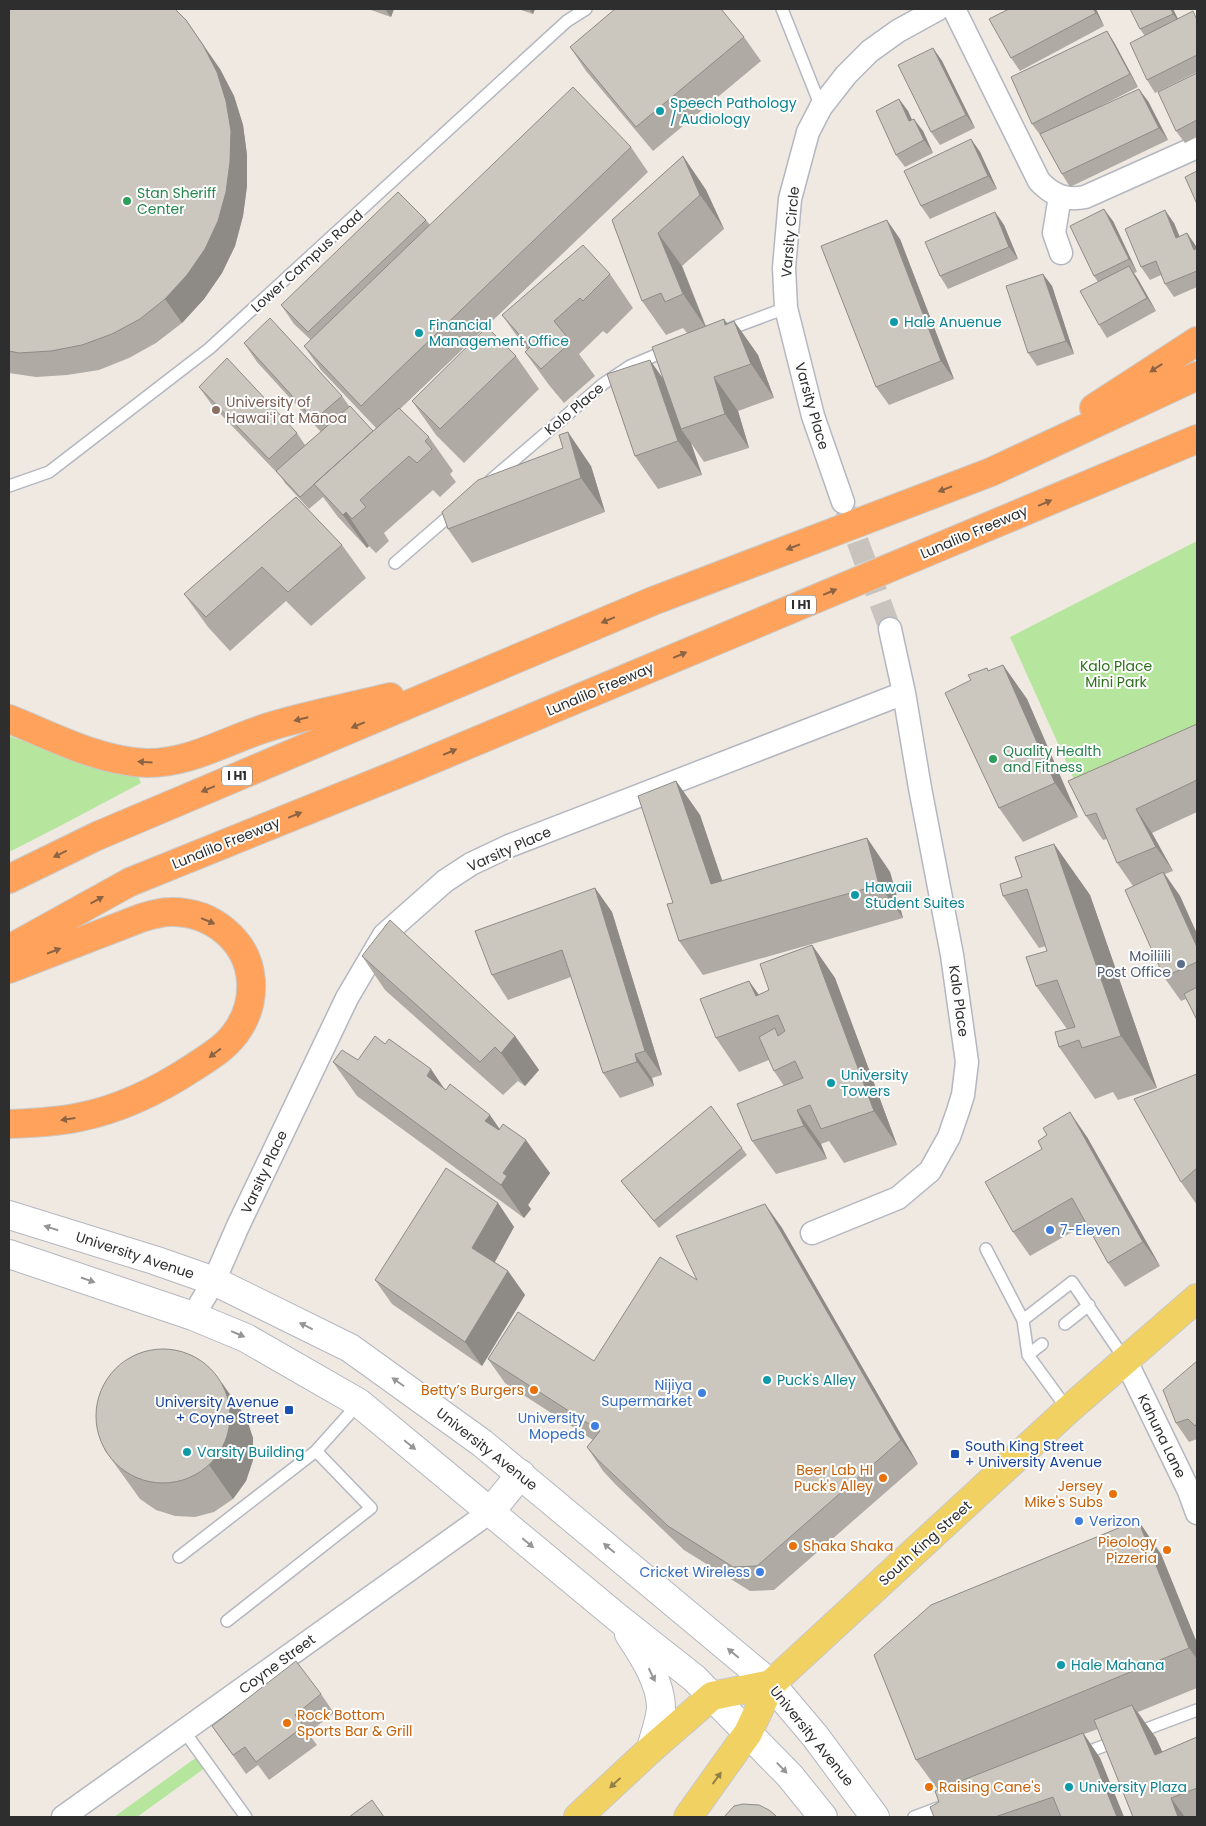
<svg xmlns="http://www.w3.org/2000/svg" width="1206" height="1826" font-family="Poppins,sans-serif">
	<rect width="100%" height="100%" fill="#efe9e1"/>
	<!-- green -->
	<path fill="#b6e59e" d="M1197,541V744L1082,797L1010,637Z
		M9,736L109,772L138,776L141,783L60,826L9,852Z
		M201,1754L209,1765L137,1817H114Z"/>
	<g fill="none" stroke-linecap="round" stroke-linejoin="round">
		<!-- minor-tunnel -->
		<path stroke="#c8c4bd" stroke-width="22" stroke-dasharray="22 11" stroke-linecap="butt" d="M846,510L890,629"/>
		<!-- service casing -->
		<g stroke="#b4b7c1" stroke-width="14">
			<path id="service" d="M782,9L821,107
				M724,331L786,308
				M491,480L603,384L630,366L668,350
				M9,486L49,472L210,348L567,21L586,9
				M395,563L456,510
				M986,1249L1023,1320L1028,1355L1068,1410
				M1023,1320L1072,1282L1126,1361
				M1065,1324L1089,1305
				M1028,1355L1042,1344
				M179,1557L316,1451
				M227,1621L371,1508L316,1451L359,1403
				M184,1731L246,1817
				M1136,1733L1197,1710
				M1080,1755L1119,1740
				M914,1817L946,1805"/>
		</g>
		<!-- minor casing -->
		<g stroke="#b4b7c1" stroke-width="25">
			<path id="minor" d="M954,9L1039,181C1052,195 1066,201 1085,197L1197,147
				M1060,196L1054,233L1061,253
				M843,502L813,416L786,308L784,268L790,199L808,132L821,107L846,75L870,51L898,31L938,9
				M812,1233L898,1198L930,1171L949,1137L958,1111L963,1095L967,1062L952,955L920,788L904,693L890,629
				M193,1316L214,1281L238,1226L347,998L384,935L445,881L471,864L509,846L904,693
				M1126,1361L1189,1491L1197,1513
				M63,1817L490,1512"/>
		</g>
		<!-- secondary casing -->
		<g stroke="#b4b7c1" stroke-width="30">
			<path id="secondary" d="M9,1215L154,1260L214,1281L350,1348L482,1443L771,1684L815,1736L875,1817
				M9,1254L193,1316L246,1338L359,1403L618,1618L694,1678L790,1776L823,1817
				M490,1512L521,1474
				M629,1634C642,1654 661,1682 661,1708C660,1722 654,1736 651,1749"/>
		</g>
		<!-- primary casing -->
		<g stroke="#c9c9c9" stroke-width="30">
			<path id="primary" d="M578,1817L651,1749L712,1696L771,1684
				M688,1817L748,1733L771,1684L1068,1410L1197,1298"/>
		</g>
		<!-- motorway casing -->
		<g stroke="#c9c9c9" stroke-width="30">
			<path id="motorway" d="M1094,408L1197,341
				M9,719C52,736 98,761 146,763C191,764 230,738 272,726C311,714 351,707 390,697
				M9,879L97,836L653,601L991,472L1197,376
				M9,949L130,882L405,771L1197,439
				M9,969L141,918C151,915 160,912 170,912C211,911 248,940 251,981C252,998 248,1014 239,1028C228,1046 211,1056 194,1067C159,1090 121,1109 80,1117C57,1122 33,1123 9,1124"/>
		</g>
		<!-- service -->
		<use href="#service" stroke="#fff" stroke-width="11"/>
		<!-- minor -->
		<use href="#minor" stroke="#fff" stroke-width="22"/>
		<!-- secondary -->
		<use href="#secondary" stroke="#fff" stroke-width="28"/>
		<!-- primary -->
		<use href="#primary" stroke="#f2d163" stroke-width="28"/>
		<!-- motorway -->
		<use href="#motorway" stroke="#ffa35c" stroke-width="28"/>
	</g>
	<!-- wall -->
	<path fill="#afaba4" d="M9,9L220,69L234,96L243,125L247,155V186L243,216L235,246L222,273L204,299L182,323L156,343L129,358L99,370L67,375L36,377L9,373Z
		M368,9H394L391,17Z
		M518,9H535L533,14Z
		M1009,9H1096L1104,26L1020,71L1011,58Z
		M1173,9L1178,19L1197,17V72L1155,93L1147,80L1145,36L1140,29Z
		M1107,31L1115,44L1138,87L1095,109L1148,101L1168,140L1070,187L1062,174L1041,136L1032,124Z
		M744,37L761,61L653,151L586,71L570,47Z
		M933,48L942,61L975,128L940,145L931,132Z
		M1197,73V137L1185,143L1176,131Z
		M899,99L908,111L912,120L923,131L933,153L905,167L896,155Z
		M971,139L980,152L997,189L930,219L921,206Z
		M631,147L648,172L400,409L429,437L453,471L450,474L456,482L440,497L433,490L384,533L389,541L376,553L369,546L367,548L338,517L323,497L309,509L285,483L281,477L212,405L199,387L297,433L305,445L321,432L257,362L244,343L342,396L349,406L373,431L376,428L321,370L304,346L311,340L294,324L281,305L426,220L430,225Z
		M683,156L706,190L724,229L682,266L706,326L724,319L727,324L734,321L758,355L774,398L738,411L749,448L704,462L691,443L702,475L658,489L635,456L663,379L687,333L683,328L666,335L642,301L612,220Z
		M995,212L1004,225L1018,259L948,289L940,276Z
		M1113,221L1137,272L1134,273L1156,311L1107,338L1099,325L1098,282L1094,276Z
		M1174,223L1180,237L1187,233L1197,248V287L1174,297L1165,284L1161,275L1150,280L1141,267Z
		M900,239L954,379L889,405L876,387Z
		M610,274L633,308L607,334L603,331L579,354L595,376L564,403L549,385L525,352L527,350L502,315Z
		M1043,274L1052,286L1074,354L1037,366L1028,353Z
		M516,356L539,389L464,463L436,435L412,401Z
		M591,466L605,512L472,563L448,529Z
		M296,497L342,545L366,578L311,626L286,601L230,651L208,627L184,594Z
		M1003,665L1027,699L1078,817L1023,842L999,808L989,671Z
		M1197,724V812L1152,833L1173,871L1165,874L1180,896L1197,934V1020L1186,999L1181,1001L1164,977L1133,886L1117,863L1107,839L1103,840L1086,816Z
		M676,781L700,815L722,881L867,838L890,872L903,918L703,975L679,941L673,903Z
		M1054,844L1090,895L1157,1088L1118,1100L1113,1092L1095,1099L1059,1047L1067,1029L1036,986L1047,951L1046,946L1039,948L1003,896L1022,877Z
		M595,888L612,912L662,1075L652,1078L654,1086L620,1098L603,1073L571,977L508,1000L492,975Z
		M812,945L835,978L897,1145L844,1163L829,1141L821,1144L827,1159L776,1174L752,1141L784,1086L774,1071L769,1060L739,1072L716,1038L749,981L759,995L769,990Z
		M362,956L515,1036L539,1070L525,1086L518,1081L503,1095L385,990Z
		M358,1060L445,1090L500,1129L550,1173L528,1205L531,1209L524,1218L357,1096L333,1062Z
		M1197,1074V1205L1181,1182Z
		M711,1106L747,1155L659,1228L621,1181Z
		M1087,1137L1160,1266L1125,1287L1108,1263L1086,1224L1030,1256L1013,1232Z
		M498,1203L514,1227L495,1262L508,1271L525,1295L482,1366L392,1304L375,1280Z
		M765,1204L782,1228L918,1464L774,1590L750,1591L684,1550L616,1485L603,1471L587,1447L593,1440L505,1383L488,1359L594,1361L697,1280Z
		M1197,1361V1439L1189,1442L1176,1423Z
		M246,1417L253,1438V1460L246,1481L233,1499L214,1512L195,1517L175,1516L156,1510L140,1499L104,1449Z
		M1161,1554L1197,1643V1688L1138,1712L1156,1738L1162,1752L1197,1737V1817H1133L1098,1729L1084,1734L1100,1758L1124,1817H934L939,1802L938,1790L916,1760Z
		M321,1694L334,1713L308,1733L317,1745L269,1780L258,1765L246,1774L212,1726Z"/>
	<!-- shaded-wall -->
	<path fill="#8e8b86" d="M385,9H394L391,17Z
		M529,9H535L533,14Z
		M1093,9H1096L1104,26L1096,13Z
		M1171,9H1173L1182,27L1173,14Z
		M186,20L220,69L234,96L243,125L247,155V186L243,216L235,246L222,273L204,299L182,323L165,299Z
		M1107,31L1115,44L1138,87L1130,74Z
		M933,48L942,61L975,128L966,115Z
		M1139,89L1148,101L1168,140L1159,128Z
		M899,99L908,111L918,133L909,121Z
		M914,119L923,131L933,153L924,140Z
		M971,139L980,152L997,189L988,176Z
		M683,156L706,190L724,229L700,195Z
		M1104,209L1113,221L1137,272L1129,259Z
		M1165,210L1174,223L1185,251L1176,238Z
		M995,212L1004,225L1018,259L1009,247Z
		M887,220L900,239L954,379L941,361Z
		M658,233L682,266L706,328L683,294Z
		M1187,233L1196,246L1197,249L1194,250Z
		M1129,266L1138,279L1156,311L1147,298Z
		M1043,274L1052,286L1074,354L1066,341Z
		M724,319L745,349L734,321L758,355L774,398L751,364L725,325Z
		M650,360L674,394L681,429L691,443L702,475L678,441Z
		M714,377L738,411L749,448L725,414Z
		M568,432L591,466L605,512L581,478Z
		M346,512L369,546L367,548L343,515Z
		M1003,665L1027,699L1078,817L1055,783Z
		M676,781L700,815L735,918L711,884Z
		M1136,809L1152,833L1173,871L1156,847Z
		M867,838L890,872L903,918L879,885Z
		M1054,844L1090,895L1157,1088L1121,1036Z
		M1163,872L1180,896L1197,934V947Z
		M595,888L612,912L662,1075L645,1051Z
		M812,945L835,978L897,1145L874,1111Z
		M749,981L773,1015L756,996Z
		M515,1036L539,1070L525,1086L501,1053Z
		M635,1054L652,1078L654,1086L637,1062Z
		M431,1069L454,1103L427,1076Z
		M797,1110L821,1144L827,1159L804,1126Z
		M1070,1112L1087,1137L1160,1266L1143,1242Z
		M490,1115L513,1148L485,1121Z
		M526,1140L550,1173L528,1205L531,1209L524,1218L501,1185L503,1173Z
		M498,1203L514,1227L489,1272L472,1248Z
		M765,1204L782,1228L918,1464L901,1440Z
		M508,1271L525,1295L482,1366L465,1342Z
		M222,1383L246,1417L253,1438V1460L246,1481L233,1499L209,1465Z
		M1138,1520L1161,1554L1197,1643V1659L1189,1648Z
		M1132,1705L1156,1738L1179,1788L1155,1755Z
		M1083,1733L1100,1758L1124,1817H1117Z
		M1171,1798L1185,1817H1178Z"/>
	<!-- building -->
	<path fill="#cbc7bf" stroke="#8e8b86" d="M9,9H175L186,20L203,45L217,72L226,101L231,131L230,162L226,192L218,221L205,249L187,275L165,299L140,319L112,334L82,345L51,351L19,353L9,351Z
		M615,9H721L744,37L636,127L570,47Z
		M1009,9H1093L1096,13L1011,58L989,19Z
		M1130,9H1171L1173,14L1140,29Z
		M1193,11L1197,20V55L1147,80L1130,43Z
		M1107,31L1130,74L1032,124L1011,77Z
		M933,48L966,115L931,132L898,65Z
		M1197,73V120L1176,131L1158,92Z
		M573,87L631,147L361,406L304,346Z
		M1139,89L1159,128L1062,174L1040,134Z
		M899,99L909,121L914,119L924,140L896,155L876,111Z
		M971,139L988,176L921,206L904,171Z
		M683,156L700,195L658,233L683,294L665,302L661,293L642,301L612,220Z
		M1197,171V204L1185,177Z
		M398,192L426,220L308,332L281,305Z
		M1104,209L1129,259L1094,276L1070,226Z
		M1165,210L1176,238L1187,233L1194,250L1197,248V271L1165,284L1156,261L1141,267L1125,229Z
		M995,212L1009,247L940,276L925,242Z
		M887,220L941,361L876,387L821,246Z
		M583,245L610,274L583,301L580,298L554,321L571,342L541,369L525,352L530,347L502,315Z
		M1129,266L1147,298L1099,325L1080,291Z
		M1043,274L1066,341L1028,353L1006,286Z
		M270,318L342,396L314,420L244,343Z
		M724,319L725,325L734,321L751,364L714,377L725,414L681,429L652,347Z
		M487,327L516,356L440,429L412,401Z
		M227,358L297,433L269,459L199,387Z
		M650,360L678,441L635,456L607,374Z
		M350,406L373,431L300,497L276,471Z
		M399,408L429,437L425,441L432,449L417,463L409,456L360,500L366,507L352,519L346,512L343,515L314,484Z
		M568,432L581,478L448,529L442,512L478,480L563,448L559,435Z
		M296,497L342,545L288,592L262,567L206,617L184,594Z
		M1003,665L1055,783L999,808L945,693L971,680L968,675L987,668L988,671Z
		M1197,724V780L1136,809L1156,847L1117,863L1096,813L1086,816L1068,781Z
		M676,781L711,884L867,838L879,885L679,941L667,904L673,903L638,796Z
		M1054,844L1121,1036L1082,1048L1079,1040L1059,1047L1055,1032L1075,1027L1057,980L1036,986L1026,957L1047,951L1027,889L1003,896L1000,884L1022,877L1015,857Z
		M1163,872L1197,947V962L1164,977L1125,890Z
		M595,888L645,1051L635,1054L637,1062L603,1073L562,950L492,975L475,931Z
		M390,920L515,1036L501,1053L495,1047L480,1062L362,956Z
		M812,945L874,1111L821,1129L810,1105L797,1110L804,1126L752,1141L737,1104L803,1078L795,1061L774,1071L759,1037L775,1028L778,1036L785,1031L778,1015L716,1038L700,999L749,981L756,996L769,990L760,964Z
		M1197,987V1020L1184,994Z
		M375,1036L385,1044L389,1039L431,1069L427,1076L446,1090L450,1084L490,1115L485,1121L499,1130L503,1124L526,1140L503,1173L507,1176L501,1185L333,1062L342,1050L358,1060Z
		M1197,1074V1168L1181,1182L1134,1099Z
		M711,1106L742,1148L654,1221L621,1181Z
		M1070,1112L1143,1242L1108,1263L1072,1198L1013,1232L985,1182L1042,1149L1038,1141L1047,1135L1043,1128Z
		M446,1168L498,1203L472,1248L508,1271L465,1342L375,1280Z
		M765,1204L901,1440L757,1566L733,1567L668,1526L599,1461L587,1447L600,1431L488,1359L518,1312L594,1361L660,1257L697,1280L676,1236Z
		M96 1416a67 67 0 1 1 134 0a67 67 0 1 1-134 0Z
		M1197,1361V1423L1195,1426L1188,1419L1176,1423L1163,1390Z
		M1138,1520L1189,1648L916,1760L874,1655L931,1605Z
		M296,1661L321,1694L295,1715L304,1726L256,1762L245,1747L233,1755L212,1726Z
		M1132,1705L1155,1755L1197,1737V1788L1171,1798L1178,1817H1133L1094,1720Z
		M1083,1733L1117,1817H1061L1053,1797L995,1817H934L930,1807L939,1802L935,1791Z
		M372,1800L384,1817H349Z
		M743,1804L759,1805L769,1810L775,1815L777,1817H724L734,1806Z"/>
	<!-- one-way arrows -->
	<defs><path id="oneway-solid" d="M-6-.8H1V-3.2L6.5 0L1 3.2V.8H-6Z" transform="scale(1.25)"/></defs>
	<g fill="#8c6343">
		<use href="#oneway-solid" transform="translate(1156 368) rotate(147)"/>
		<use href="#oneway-solid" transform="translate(945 489) rotate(159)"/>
		<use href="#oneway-solid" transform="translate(1045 503) rotate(-23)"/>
		<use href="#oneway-solid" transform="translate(793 547) rotate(159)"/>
		<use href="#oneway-solid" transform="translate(830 592) rotate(-23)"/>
		<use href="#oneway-solid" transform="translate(608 620) rotate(157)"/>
		<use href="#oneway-solid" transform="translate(680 655) rotate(-23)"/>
		<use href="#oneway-solid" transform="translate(301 719) rotate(166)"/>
		<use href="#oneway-solid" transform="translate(358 725) rotate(157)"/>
		<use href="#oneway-solid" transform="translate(450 752) rotate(-23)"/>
		<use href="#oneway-solid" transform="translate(145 762) rotate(-177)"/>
		<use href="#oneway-solid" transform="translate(208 789) rotate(157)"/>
		<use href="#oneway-solid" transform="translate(295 815) rotate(-22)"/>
		<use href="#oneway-solid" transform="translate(60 854) rotate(154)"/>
		<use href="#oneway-solid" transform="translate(97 900) rotate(-29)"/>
		<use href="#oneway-solid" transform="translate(208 921) rotate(23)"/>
		<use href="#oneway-solid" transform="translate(54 951) rotate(-21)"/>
		<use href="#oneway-solid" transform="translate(215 1053) rotate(143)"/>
		<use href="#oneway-solid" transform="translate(68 1119) rotate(172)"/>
	</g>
	<g fill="#969696">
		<use href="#oneway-solid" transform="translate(51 1228) rotate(-163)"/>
		<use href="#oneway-solid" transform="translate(88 1280) rotate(19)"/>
		<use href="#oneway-solid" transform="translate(306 1326) rotate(-154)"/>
		<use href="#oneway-solid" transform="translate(238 1334) rotate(23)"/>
		<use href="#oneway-solid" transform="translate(398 1382) rotate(-145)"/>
		<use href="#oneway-solid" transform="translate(410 1445) rotate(39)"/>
		<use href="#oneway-solid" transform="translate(528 1543) rotate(40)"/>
		<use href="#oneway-solid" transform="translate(609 1548) rotate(-140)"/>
		<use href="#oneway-solid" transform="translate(733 1653) rotate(-140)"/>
		<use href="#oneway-solid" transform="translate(652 1675) rotate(64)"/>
		<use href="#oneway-solid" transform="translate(782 1768) rotate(46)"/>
	</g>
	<g fill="#908048">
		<use href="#oneway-solid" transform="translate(717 1778) rotate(-54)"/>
		<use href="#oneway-solid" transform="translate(615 1783) rotate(137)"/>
	</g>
	<!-- markers -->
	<g fill="#0f9aa8" stroke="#fff" stroke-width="2">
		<circle cx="660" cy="111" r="5"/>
		<circle cx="894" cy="322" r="5"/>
		<circle cx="419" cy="333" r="5"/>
		<circle cx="855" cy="895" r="5"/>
		<circle cx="831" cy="1083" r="5"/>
		<circle cx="767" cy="1380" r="5"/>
		<circle cx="187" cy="1452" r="5"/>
		<circle cx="1061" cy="1665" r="5"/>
		<circle cx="1069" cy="1787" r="5"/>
	</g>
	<g fill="#2e9e5b" stroke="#fff" stroke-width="2">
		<circle cx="127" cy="201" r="5"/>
		<circle cx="993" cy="759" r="5"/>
	</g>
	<circle fill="#8d6e63" stroke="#fff" stroke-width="2" cx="216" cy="410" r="5"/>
	<circle fill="#5c6f8a" stroke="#fff" stroke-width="2" cx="1181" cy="964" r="5"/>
	<g fill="#3f7fe0" stroke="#fff" stroke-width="2">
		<circle cx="1050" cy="1230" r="5"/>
		<circle cx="702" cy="1393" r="5"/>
		<circle cx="595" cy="1426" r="5"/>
		<circle cx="1079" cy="1521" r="5"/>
		<circle cx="760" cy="1572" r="5"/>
	</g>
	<g fill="#e8710a" stroke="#fff" stroke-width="2">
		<circle cx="534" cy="1390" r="5"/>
		<circle cx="883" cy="1478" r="5"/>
		<circle cx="1113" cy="1494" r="5"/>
		<circle cx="793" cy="1546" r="5"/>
		<circle cx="1167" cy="1550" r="5"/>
		<circle cx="287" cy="1723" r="5"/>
		<circle cx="929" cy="1787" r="5"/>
	</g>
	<g fill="#1a4fb4" stroke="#fff" stroke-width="2">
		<rect x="284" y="1405" width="10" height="10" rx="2.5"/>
		<rect x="950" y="1449" width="10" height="10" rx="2.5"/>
	</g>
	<g text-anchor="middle" stroke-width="4" stroke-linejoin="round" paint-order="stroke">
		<!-- shield labels -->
		<g fill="#fff" stroke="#6d6d6d" stroke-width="1">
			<rect x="786" y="595.5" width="30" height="19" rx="4"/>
			<rect x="222" y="766.5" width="30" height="19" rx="4"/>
		</g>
		<g font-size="12" font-weight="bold" fill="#2e2e2e">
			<text x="801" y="609">I H1</text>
			<text x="237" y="780">I H1</text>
		</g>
		<!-- culture labels -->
		<g font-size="14" fill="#0d838f" stroke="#fff" text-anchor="start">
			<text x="670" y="108">Speech Pathology<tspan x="670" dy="16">/ Audiology</tspan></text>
			<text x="904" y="327">Hale Anuenue</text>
			<text x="429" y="330">Financial<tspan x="429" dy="16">Management Office</tspan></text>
			<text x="865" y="892">Hawaii<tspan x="865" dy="16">Student Suites</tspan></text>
			<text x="841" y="1080">University<tspan x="841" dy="16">Towers</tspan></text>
			<text x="777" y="1385">Puck's Alley</text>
			<text x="197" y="1457">Varsity Building</text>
			<text x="1071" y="1670">Hale Mahana</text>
			<text x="1079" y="1792">University Plaza</text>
		</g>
		<!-- leisure labels -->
		<g font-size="14" fill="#27864d" stroke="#fff" text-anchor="start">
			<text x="137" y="198">Stan Sheriff<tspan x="137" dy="16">Center</tspan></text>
			<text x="1003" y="756">Quality Health<tspan x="1003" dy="16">and Fitness</tspan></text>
		</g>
		<!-- street labels -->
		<g font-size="14" fill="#2e2e2e" stroke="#fff">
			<text transform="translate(790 232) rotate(-85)" y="5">Varsity Circle</text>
			<text transform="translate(307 261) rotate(-42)" y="5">Lower Campus Road</text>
			<text transform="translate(812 406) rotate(74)" y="5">Varsity Place</text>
			<text transform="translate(574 409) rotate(-40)" y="5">Kolo Place</text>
			<text transform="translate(974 532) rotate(-23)" y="5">Lunalilo Freeway</text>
			<text transform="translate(600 689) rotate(-23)" y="5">Lunalilo Freeway</text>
			<text transform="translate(226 843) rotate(-22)" y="5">Lunalilo Freeway</text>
			<text transform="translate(509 849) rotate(-24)" y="5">Varsity Place</text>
			<text transform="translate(959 1001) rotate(82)" y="5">Kalo Place</text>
			<text transform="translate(264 1172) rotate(-65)" y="5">Varsity Place</text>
			<text transform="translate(135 1255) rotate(18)" y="5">University Avenue</text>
			<text transform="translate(1162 1436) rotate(64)" y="5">Kahuna Lane</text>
			<text transform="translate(487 1449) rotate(38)" y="5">University Avenue</text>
			<text transform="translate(925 1543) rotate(-42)" y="5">South King Street</text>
			<text transform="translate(277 1664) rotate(-36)" y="5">Coyne Street</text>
			<text transform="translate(812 1736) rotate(51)" y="5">University Avenue</text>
		</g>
		<!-- education labels -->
		<g font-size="14" fill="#785e54" stroke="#fff" text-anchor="start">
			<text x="226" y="407">University of<tspan x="226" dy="16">Hawaiʻi at Mānoa</tspan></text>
		</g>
		<!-- park labels -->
		<g font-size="14" fill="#2c6e1b" stroke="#fff">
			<text x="1116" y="671">Kalo Place<tspan x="1116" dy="16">Mini Park</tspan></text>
		</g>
		<!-- service labels -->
		<g font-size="14" fill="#4e5e75" stroke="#fff" text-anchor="end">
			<text x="1171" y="961">Moiliili<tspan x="1171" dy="16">Post Office</tspan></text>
		</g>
		<!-- shop labels -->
		<g font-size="14" fill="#366cbe" stroke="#fff" text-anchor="end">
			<text x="1060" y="1235" text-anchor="start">7-Eleven</text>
			<text x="692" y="1390">Nijiya<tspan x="692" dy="16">Supermarket</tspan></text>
			<text x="585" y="1423">University<tspan x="585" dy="16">Mopeds</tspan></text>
			<text x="1089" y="1526" text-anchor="start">Verizon</text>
			<text x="750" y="1577">Cricket Wireless</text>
		</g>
		<!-- food labels -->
		<g font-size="14" fill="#c56008" stroke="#fff" text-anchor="end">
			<text x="524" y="1395">Betty’s Burgers</text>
			<text x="873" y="1475">Beer Lab HI<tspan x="873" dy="16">Puck's Alley</tspan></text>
			<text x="1103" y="1491">Jersey<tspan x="1103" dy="16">Mike's Subs</tspan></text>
			<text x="1157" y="1547">Pieology<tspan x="1157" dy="16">Pizzeria</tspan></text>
			<text x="803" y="1551" text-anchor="start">Shaka Shaka</text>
			<text x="297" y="1720" text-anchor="start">Rock Bottom<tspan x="297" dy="16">Sports Bar &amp; Grill</tspan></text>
			<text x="939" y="1792" text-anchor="start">Raising Cane's</text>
		</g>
		<!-- transit labels -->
		<g font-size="14" fill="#164399" stroke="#fff" text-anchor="end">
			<text x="279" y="1407">University Avenue<tspan x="279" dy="16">+ Coyne Street</tspan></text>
			<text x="965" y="1451" text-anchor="start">South King Street<tspan x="965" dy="16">+ University Avenue</tspan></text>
		</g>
	</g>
	<!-- border -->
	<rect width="1206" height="1826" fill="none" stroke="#2e2e2e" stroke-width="20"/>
</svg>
